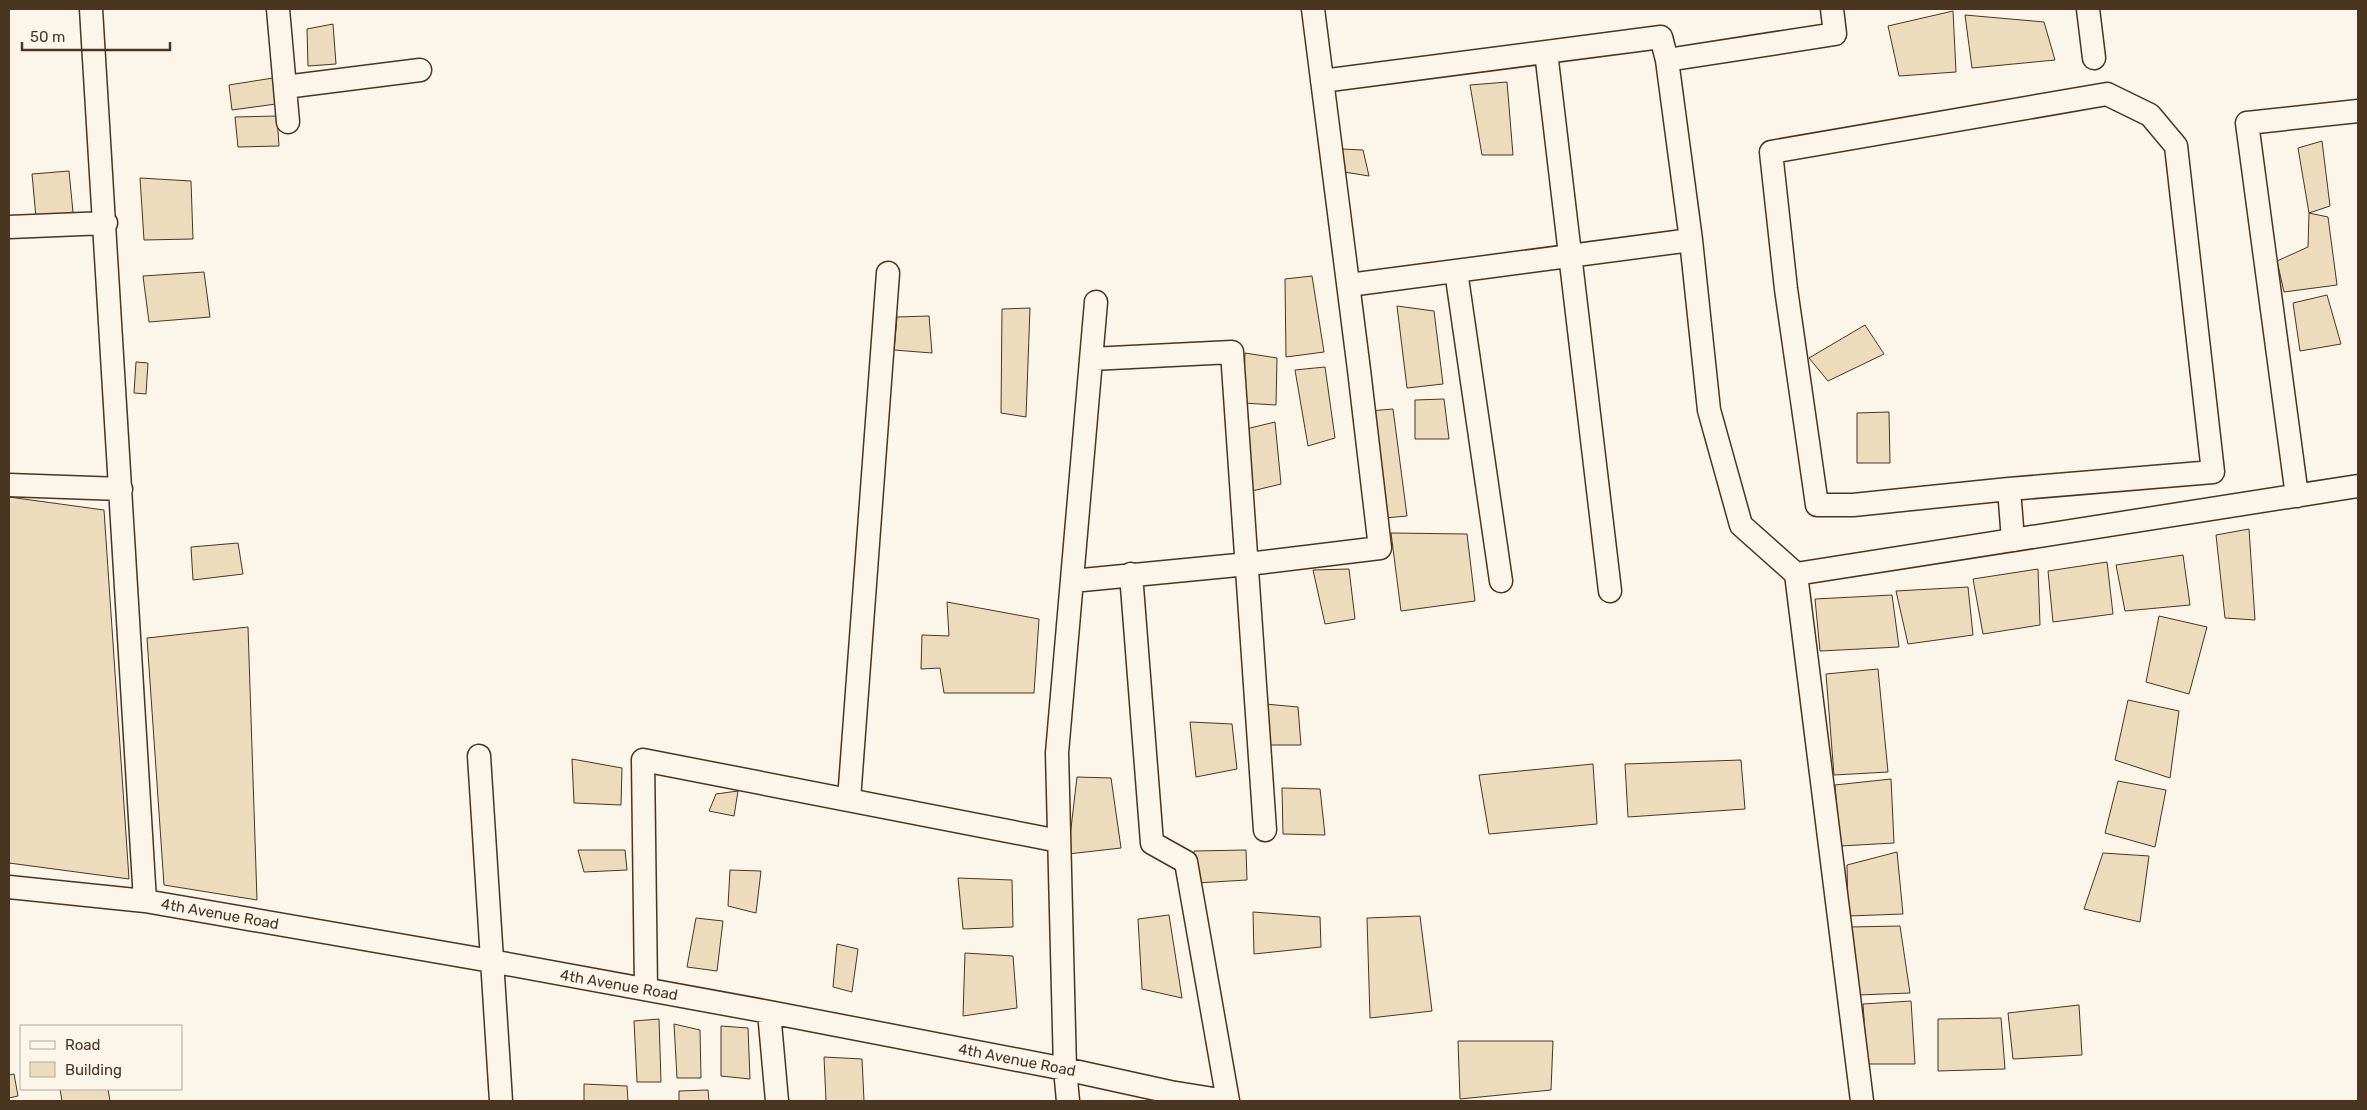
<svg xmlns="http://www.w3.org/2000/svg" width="2367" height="1110" font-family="Rubik,sans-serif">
	<rect width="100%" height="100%" fill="#fbf6e9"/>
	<!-- building -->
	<path fill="#ecdcbc" stroke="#4a3520" d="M1953,11L1956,72L1899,76L1888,26Z
		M1965,15L2044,22L2055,60L1972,68Z
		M333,24L336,64L308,66L307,29Z
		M273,78L276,104L232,110L229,85Z
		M1507,82L1513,155H1482L1470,85Z
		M277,116L279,146L238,147L235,117Z
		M2322,141L2330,206L2309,213L2298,148Z
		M1342,149L1363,150L1369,176L1344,172Z
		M69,171L73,212L36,218L32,174Z
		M140,178L191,181L193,239L144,240Z
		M2309,213L2328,217L2337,285L2284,292L2277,261L2308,247Z
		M204,272L210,317L149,322L143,276Z
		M1312,276L1324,352L1286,357L1285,279Z
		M2327,295L2341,344L2300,351L2293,303Z
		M1397,306L1434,311L1443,384L1407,388Z
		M1030,308L1026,417L1001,413L1002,309Z
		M929,316L932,353L894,350L897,317Z
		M1865,325L1884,354L1828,381L1809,358Z
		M1245,353L1277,358L1276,405L1243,403Z
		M136,362L148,363L146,394L134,393Z
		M1325,367L1335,438L1308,446L1295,370Z
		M1444,399L1449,439H1415V400Z
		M1393,409L1407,516L1384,518L1369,411Z
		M1889,412L1890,463H1857V413Z
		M1275,422L1281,484L1252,491L1246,429Z
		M9,497L104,510L129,879L9,863Z
		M2249,529L2255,620L2225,618L2216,535Z
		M1391,533L1467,534L1475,601L1401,611Z
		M238,543L243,574L193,580L191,547Z
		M2183,555L2190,605L2125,611L2116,565Z
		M2107,562L2113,614L2053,622L2048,571Z
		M1349,569L1355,619L1325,624L1313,570Z
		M2038,569L2040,625L1983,634L1973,579Z
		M1968,587L1973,635L1908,644L1896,591Z
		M1892,595L1899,647L1820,651L1815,599Z
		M947,602L1039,619L1034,693H944L940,668L921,669L922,635L949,636Z
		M2159,616L2207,627L2189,694L2146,682Z
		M248,627L257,900L164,885L147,638Z
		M1878,669L1888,772L1834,775L1826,674Z
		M2128,700L2179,711L2170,778L2115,760Z
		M1265,704L1298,707L1301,745H1268Z
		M1190,722L1232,724L1237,769L1196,777Z
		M572,759L622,768L621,805L574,803Z
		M1741,760L1745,809L1628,817L1625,764Z
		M1593,764L1597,824L1489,834L1479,775Z
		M1077,777L1111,778L1121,848L1068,854Z
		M1891,779L1894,843L1840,846L1835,785Z
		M2118,781L2166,790L2155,847L2105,833Z
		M1282,788L1320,789L1325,835L1283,834Z
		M738,791L734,816L709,811L716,794Z
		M578,850H625L627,870L584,872Z
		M1246,850L1247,880L1196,883L1194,851Z
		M1897,852L1903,914L1848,916L1847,865Z
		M2103,853L2149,856L2140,922L2084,909Z
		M730,870L761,871L756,913L728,906Z
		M958,878L1012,880L1013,927L963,929Z
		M1253,912L1320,917L1321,947L1254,954Z
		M1169,915L1182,998L1142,989L1138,919Z
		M1420,916L1432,1011L1370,1018L1367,918Z
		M696,918L723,921L717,971L687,967Z
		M1900,926L1910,993L1857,995L1850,927Z
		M837,944L858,949L852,992L833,987Z
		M965,953L1013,956L1017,1008L963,1016Z
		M1911,1001L1915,1064H1867L1863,1004Z
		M2079,1005L2082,1055L2013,1059L2008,1013Z
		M2001,1018L2005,1069L1938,1071V1019Z
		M659,1019L661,1082H637L634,1021Z
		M674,1024L700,1030L701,1078H677Z
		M721,1026L748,1028L750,1079L721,1076Z
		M1458,1041H1553L1551,1090L1460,1099Z
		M824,1057L862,1059L864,1101H826Z
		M14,1074L18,1096L9,1098V1075Z
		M584,1084L627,1086L628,1101H584Z
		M60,1089H108L110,1101H62Z
		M708,1090L709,1101H679V1091Z"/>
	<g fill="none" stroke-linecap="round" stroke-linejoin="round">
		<!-- minor casing -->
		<g stroke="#4a3520" stroke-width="25">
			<path id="minor" d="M91,9L145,901
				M278,9L288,122
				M2088,9L2094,58
				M1546,52L1610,591
				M1667,60L1835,34L1832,9
				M1322,81L1661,37L1667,60L1691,240
				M285,87L420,70
				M9,227L106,223
				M1456,271L1501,581
				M1349,285L1691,240L1709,410L1741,525L1796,574
				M1091,359L1232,352L1265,830
				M9,485L121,489
				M2009,489L2213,472L2176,146L2150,115L2107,94L1771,152L1786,289L1817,505H1853L2009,489L2013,540
				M2297,496L2247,123L2358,111
				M1131,574L1152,843L1186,862L1228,1101
				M1072,581L1248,564L1380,548L1359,370L1313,9
				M479,756L501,1101
				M849,800L888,273
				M9,887L145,901L491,961L769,1012L1065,1069L1170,1092L1226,1101
				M646,989L643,760L1059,841
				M769,1012L777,1101
				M1068,1101L1065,1069L1057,753L1096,302
				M1862,1101L1796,574L2358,486"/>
		</g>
		<!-- minor -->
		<use href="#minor" stroke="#fbf6e9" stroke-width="22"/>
	</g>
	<g text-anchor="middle" stroke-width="4" stroke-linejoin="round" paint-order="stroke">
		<!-- street labels -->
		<g font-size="15" fill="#4a3520" stroke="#fbf6e9">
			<text transform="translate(220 914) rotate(10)" y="5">4th Avenue Road</text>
			<text transform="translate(619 985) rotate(10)" y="5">4th Avenue Road</text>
			<text transform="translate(1017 1060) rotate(11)" y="5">4th Avenue Road</text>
		</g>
	</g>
	<!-- border -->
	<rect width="2367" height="1110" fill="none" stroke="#4a3520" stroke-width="20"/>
	<!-- legend -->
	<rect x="20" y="1025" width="162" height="65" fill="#fbf6e9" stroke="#b4a999"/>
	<rect x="30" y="1041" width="25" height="8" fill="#fbf6e9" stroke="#b4a999"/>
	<text x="65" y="1050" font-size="15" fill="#4a3520">Road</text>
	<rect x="30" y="1062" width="25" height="15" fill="#ecdcbc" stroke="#b4a999"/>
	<text x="65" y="1075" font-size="15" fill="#4a3520">Building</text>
	<!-- scale -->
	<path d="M22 42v8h148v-8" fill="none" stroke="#4a3520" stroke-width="2.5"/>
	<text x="30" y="42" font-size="15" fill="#4a3520" stroke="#fbf6e9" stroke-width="4" paint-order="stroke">50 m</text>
</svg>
